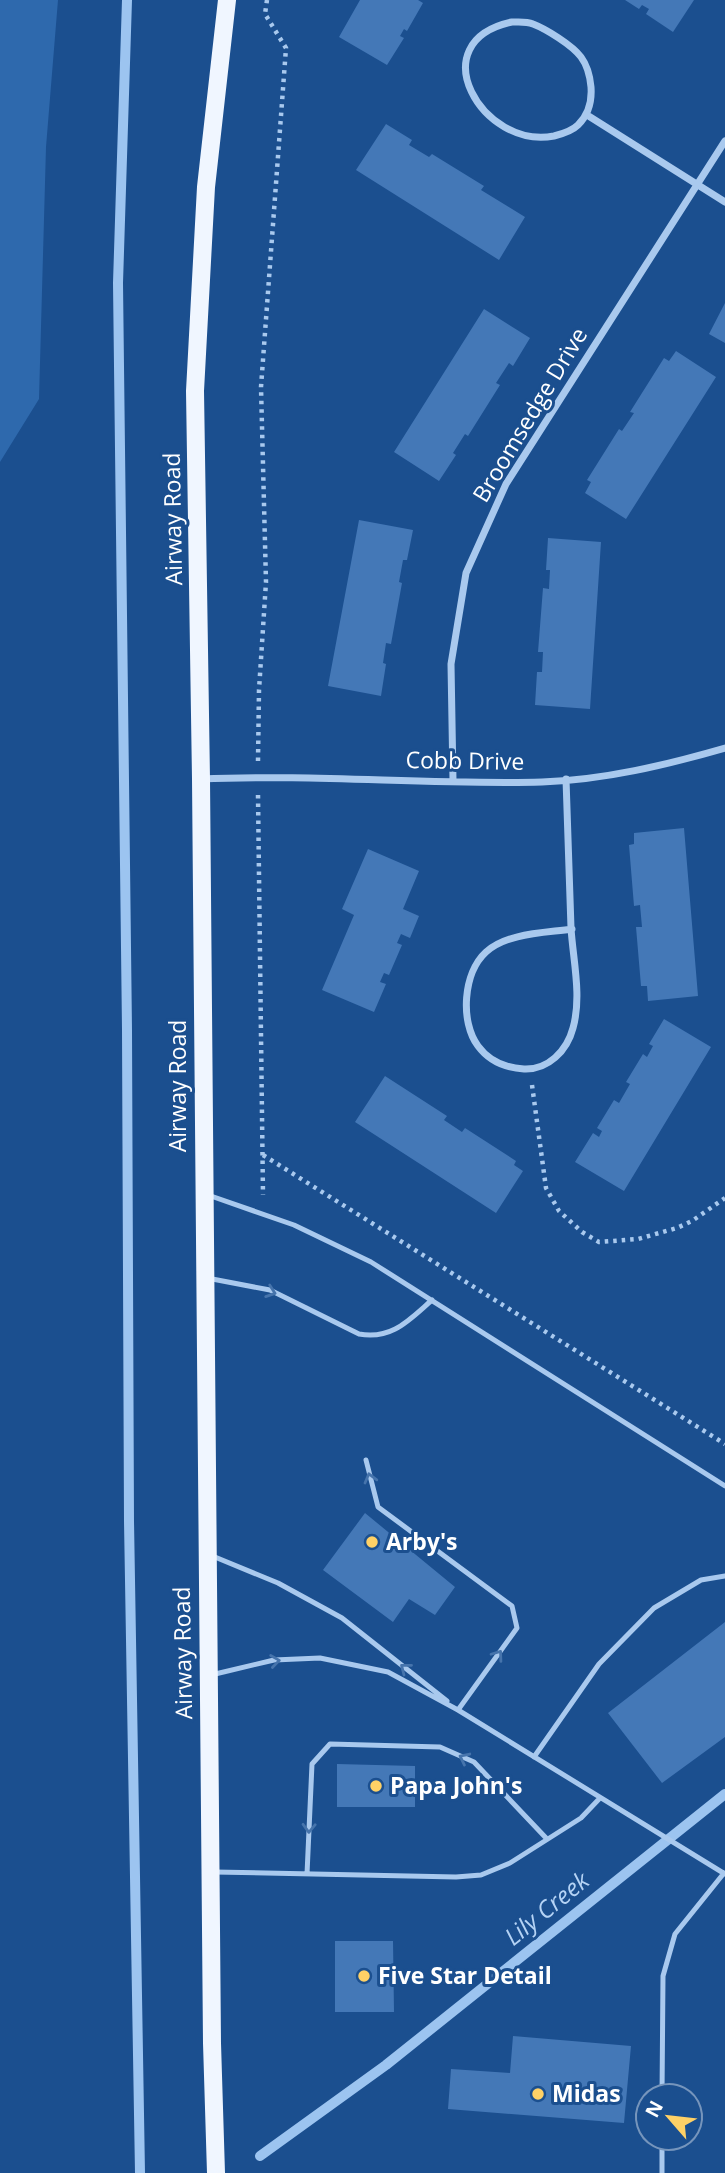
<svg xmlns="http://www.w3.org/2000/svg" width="725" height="2173" font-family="'Open Sans',sans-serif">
	<rect width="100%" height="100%" fill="#1b4f8f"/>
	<!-- green -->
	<path fill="#2e69ad" d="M0,0H58L46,147L39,399L0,462Z"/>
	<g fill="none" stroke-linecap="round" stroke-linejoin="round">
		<!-- stream -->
		<path stroke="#9cc4f0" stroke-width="10" d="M127,0L118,283L127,1030L129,1521L140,2173
			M260,2156L386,2065L725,1794"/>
	</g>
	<!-- building -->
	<path fill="#4478b7" d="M360,0H418L423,3L407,31L404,29L400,36L404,38L387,65L339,37Z
		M625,0H694L673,32L646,14L649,9L642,5L639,9Z
		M386,124L412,140L409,145L429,157L432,154L484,186L481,190L525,217L499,260L356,170Z
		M725,303V343L709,334Z
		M484,309L530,338L513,366L509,363L496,383L500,385L468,436L465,434L453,453L456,455L439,481L394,452Z
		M676,351L716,377L626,519L585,493L591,482L587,480L619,429L622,431L634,413L630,412L664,358L669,361Z
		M359,520L413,530L407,560H403L399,582L402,583L391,644L386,643L383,663L386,664L381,696L328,686Z
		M548,538L601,542L590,709L535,705L537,672H542L543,652H538L543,588L549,589L550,570H546Z
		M684,828L698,996L648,1001L647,986H641L636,927H642L640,905L634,906L629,845L634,844V833Z
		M368,849L419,871L403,909L419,916L410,938L401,934L397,943L402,945L389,975L384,973L380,982L386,984L374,1012L322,990L354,915L342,909Z
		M664,1019L711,1047L624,1191L575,1162L593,1133L599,1137L602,1131L597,1128L614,1100L619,1103L630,1084L626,1082L643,1054L647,1057L653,1046L649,1044Z
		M385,1076L447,1116L444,1120L462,1132L465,1128L516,1161L514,1165L523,1171L496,1213L355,1122Z
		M365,1513L455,1587L435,1615L409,1599L393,1622L323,1570Z
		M725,1622V1737L662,1783L608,1713Z
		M337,1764L415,1766V1807H337Z
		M335,1941H393L394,2012H335Z
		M513,2036L631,2046L624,2123L448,2109L451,2069L510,2073Z"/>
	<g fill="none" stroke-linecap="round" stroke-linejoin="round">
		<!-- path -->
		<path stroke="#a9c9ee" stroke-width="4.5" stroke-dasharray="3.5 5" stroke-linecap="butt" d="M258,761L259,690L266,582L261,387L286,48L265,14L267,0
			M258,795L263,1195
			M532,1085L546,1188L559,1211L582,1232L599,1242L638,1239L677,1228L692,1221L725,1198
			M263,1155L725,1444"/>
		<!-- lane -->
		<path stroke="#a9c9ee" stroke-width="5" d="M208,1195L294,1225L371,1262L725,1486
			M207,1278L270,1290L359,1334C392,1340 409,1320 432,1300
			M366,1460L378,1507L512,1606L517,1628L458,1710
			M210,1555L278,1583L342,1618L447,1701
			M211,1675L274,1660L320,1658L388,1672L458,1710L725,1874
			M534,1757L599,1664L654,1608L701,1580L725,1576
			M214,1872L456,1877L481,1875L510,1863L581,1818L600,1798
			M307,1874L312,1764L330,1744L440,1747L474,1762L547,1839
			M662,2096L663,1976L675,1934L724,1873
			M662,2173V2138"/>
		<!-- street -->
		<path stroke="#a9c9ee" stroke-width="7" d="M512,22C518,22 526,21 533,24C546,29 572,45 581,57C587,65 590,76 591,87C592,101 588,115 578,125C572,131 562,134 554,136C483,150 419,42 512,22Z
			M587,115L725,202
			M201,779C315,774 428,785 542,782C604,780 666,765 725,748
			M566,779C568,829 569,878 571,928C573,960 582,996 573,1028C567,1051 548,1070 524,1069C506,1068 489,1061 478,1046C460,1022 463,973 486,952C507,933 544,933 572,929
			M453,780L451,664L466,573L506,484L725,141"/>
		<!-- primary -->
		<path stroke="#f0f6ff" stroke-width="18" d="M216,2173L212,2043L201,779L195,391L206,187L227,0"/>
	</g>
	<!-- one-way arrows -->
	<defs><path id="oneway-chevron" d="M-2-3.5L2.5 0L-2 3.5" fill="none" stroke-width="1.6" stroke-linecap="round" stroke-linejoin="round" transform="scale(1.75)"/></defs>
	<g stroke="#4674ac">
		<use href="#oneway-chevron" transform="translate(271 1292) rotate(19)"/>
		<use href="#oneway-chevron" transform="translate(370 1478) rotate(-105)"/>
		<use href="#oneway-chevron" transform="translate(498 1655) rotate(-54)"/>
		<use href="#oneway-chevron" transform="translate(275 1661) rotate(-8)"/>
		<use href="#oneway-chevron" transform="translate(405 1668) rotate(-142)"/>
		<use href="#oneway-chevron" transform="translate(464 1758) rotate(-154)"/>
		<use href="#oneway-chevron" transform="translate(309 1828) rotate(92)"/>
	</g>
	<!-- markers -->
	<g fill="#ffd166" stroke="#1b4f8f" stroke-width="2.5">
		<circle cx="372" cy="1542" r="7"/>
		<circle cx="376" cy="1786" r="7"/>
		<circle cx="364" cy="1976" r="7"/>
		<circle cx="538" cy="2094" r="7"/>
	</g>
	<g text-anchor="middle" stroke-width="6" stroke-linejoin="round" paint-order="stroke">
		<!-- street labels -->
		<g font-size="23" fill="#fff" stroke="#1b4f8f">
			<text transform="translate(530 415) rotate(-59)" y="8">Broomsedge Drive</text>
			<text transform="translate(173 519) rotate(-91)" y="8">Airway Road</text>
			<text transform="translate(465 761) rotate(1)" y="8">Cobb Drive</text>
			<text transform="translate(178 1086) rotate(-90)" y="8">Airway Road</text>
			<text transform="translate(183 1653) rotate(-91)" y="8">Airway Road</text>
		</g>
		<!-- poi labels -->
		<g font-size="23" font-weight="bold" fill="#fff" stroke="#1b4f8f" text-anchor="start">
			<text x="386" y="1550">Arby's</text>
			<text x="390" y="1794">Papa John's</text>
			<text x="378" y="1984">Five Star Detail</text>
			<text x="552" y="2102">Midas</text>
		</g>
		<!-- water labels -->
		<g font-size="24" font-style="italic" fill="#b5d3f5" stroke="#1b4f8f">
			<text transform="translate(547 1909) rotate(-39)" y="8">Lily Creek</text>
		</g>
	</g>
	<!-- north arrow -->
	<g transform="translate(669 2117) rotate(298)"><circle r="33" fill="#1b4f8f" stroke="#7695bc" stroke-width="2"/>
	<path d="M0-5L12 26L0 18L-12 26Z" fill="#ffd166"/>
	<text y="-10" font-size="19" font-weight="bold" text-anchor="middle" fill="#ffffff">N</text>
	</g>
</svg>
